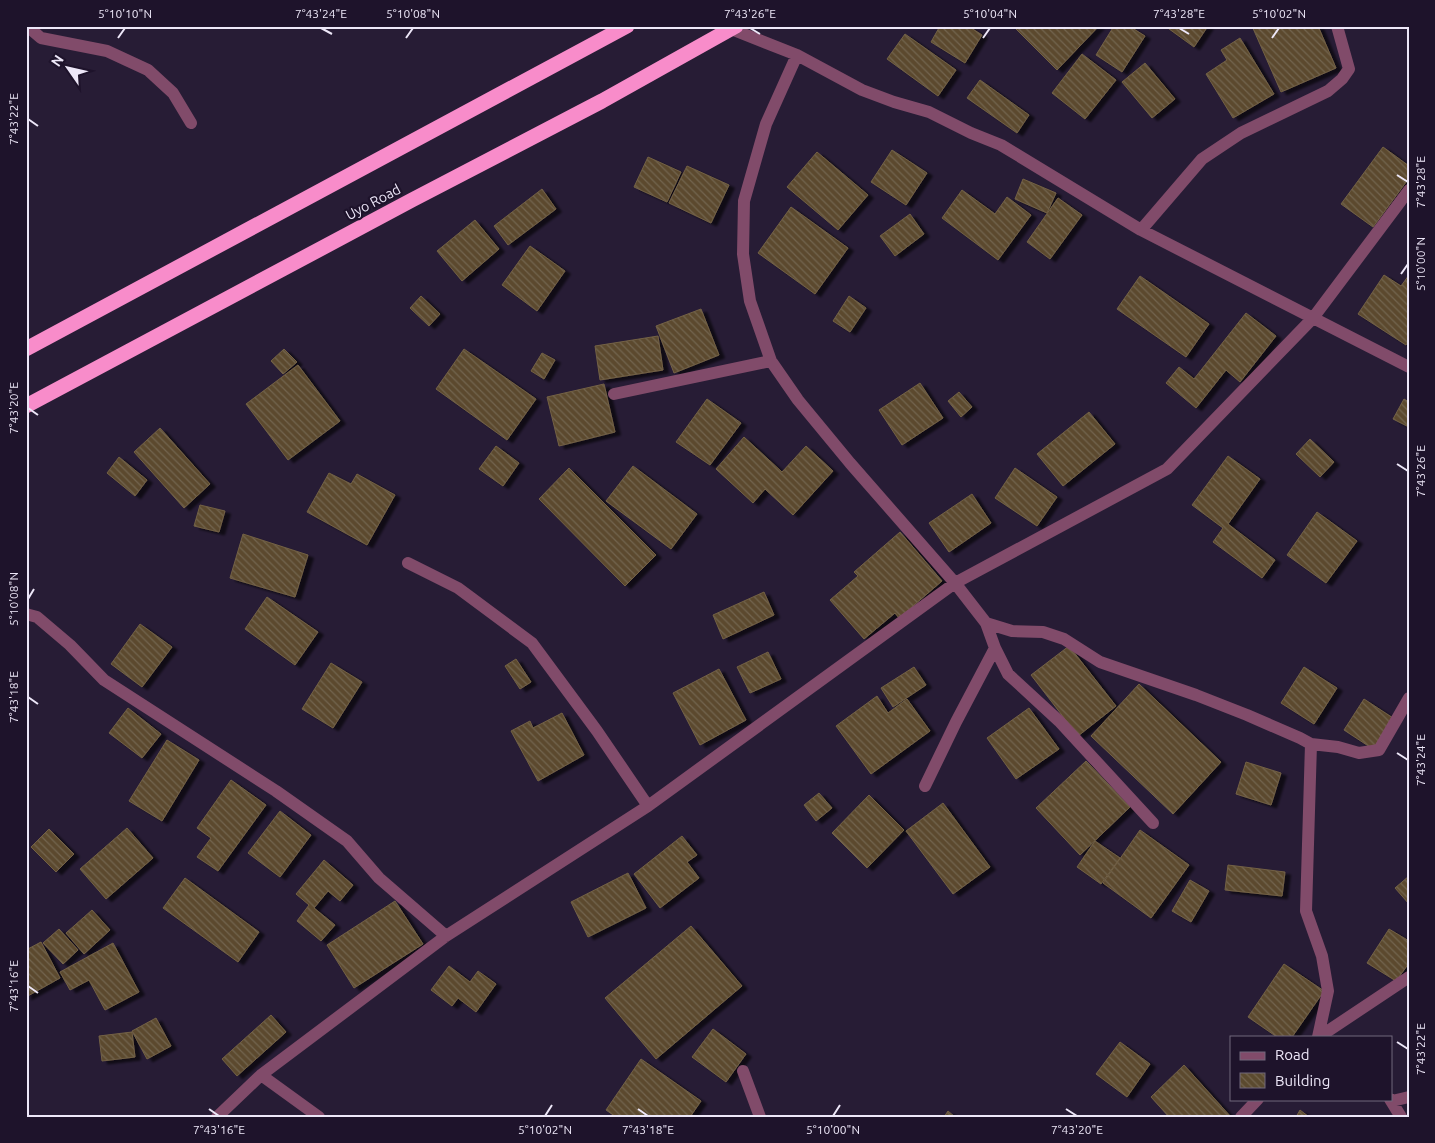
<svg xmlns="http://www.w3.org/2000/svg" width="1435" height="1143" font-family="Ubuntu,sans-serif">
	<defs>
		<pattern id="building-back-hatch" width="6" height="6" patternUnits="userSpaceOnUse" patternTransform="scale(1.25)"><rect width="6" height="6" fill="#5b4a2f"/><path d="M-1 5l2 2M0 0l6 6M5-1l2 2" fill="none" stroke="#73644e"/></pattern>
		<filter id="shadow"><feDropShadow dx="5.5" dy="3" stdDeviation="1" flood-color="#0009"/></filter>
	</defs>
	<rect width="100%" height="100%" fill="#271c35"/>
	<!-- building -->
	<path fill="url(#building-back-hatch)" stroke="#736145" filter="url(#shadow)" d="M940,26H968L982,35L965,63L931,42Z
		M1013,26H1099L1057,70Z
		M1114,26H1129L1145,36L1122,72L1096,55Z
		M1165,26H1208L1194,47Z
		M1252,26H1318L1336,68L1281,92Z
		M905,34L956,70L938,96L887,59Z
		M1240,38L1274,94L1233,118L1206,74L1227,60L1221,50Z
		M1082,54L1116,80L1085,119L1052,93Z
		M1145,63L1175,99L1152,118L1122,82Z
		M980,80L1029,115L1017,133L967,98Z
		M1383,147L1409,166V178L1373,227L1341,204Z
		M892,150L927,173L906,205L871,182Z
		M817,152L868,195L838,230L787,187Z
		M648,157L681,172L667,202L634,187Z
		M687,166L729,185L711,223L669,203Z
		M1023,179L1056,193L1047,213L1015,199Z
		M542,189L556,209L508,245L494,226Z
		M962,190L995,214L1007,197L1031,215L998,260L942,218Z
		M1058,198L1082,215L1050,259L1027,242Z
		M791,207L848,248L815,294L758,253Z
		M910,214L924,234L895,256L880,236Z
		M475,220L499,249L462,281L437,251Z
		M530,246L565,271L537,311L502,285Z
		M1384,275L1401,286L1409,275V340L1406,345L1358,314Z
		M1140,276L1209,324L1186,357L1117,309Z
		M421,296L440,314L429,326L410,308Z
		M849,296L866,308L850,332L833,321Z
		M701,309L719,355L674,373L656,326Z
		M1246,313L1276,336L1240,382L1226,370L1196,408L1166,383L1179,367L1194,379Z
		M658,336L663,370L600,380L595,346Z
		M284,349L297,362L283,374L271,361Z
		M464,349L536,399L507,440L436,389Z
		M542,353L555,360L544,379L531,371Z
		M298,365L340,421L288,460L246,404Z
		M920,383L943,418L902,445L879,410Z
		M604,384L615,432L559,446L547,397Z
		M959,392L972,407L961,417L948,401Z
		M707,399L741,423L710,465L676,442Z
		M1404,399L1409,402V427L1393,419Z
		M1089,412L1115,444L1063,486L1037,454Z
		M160,428L210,484L184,508L134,452Z
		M744,437L782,472L806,446L833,471L793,515L765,489L753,503L716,469Z
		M1310,439L1334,462L1320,477L1296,454Z
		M496,446L519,463L503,486L479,469Z
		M1228,456L1260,479L1228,524L1275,560L1262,578L1213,542L1223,528L1192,505Z
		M119,457L147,480L135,496L107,473Z
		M633,466L697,514L671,549L606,501Z
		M569,468L656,555L625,586L539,499Z
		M1015,468L1057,497L1037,526L995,498Z
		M329,473L351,484L357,474L395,495L367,545L307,512Z
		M972,494L991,523L949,552L929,523Z
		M200,505L225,511L219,532L194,526Z
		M1317,512L1357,541L1326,583L1287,555Z
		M900,532L942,581L899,618L895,613L864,639L830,600L858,576L854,572Z
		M243,534L308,555L295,597L230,578Z
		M764,592L774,615L723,639L713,615Z
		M267,597L318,632L295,665L245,629Z
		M140,624L172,647L142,687L111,664Z
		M1069,646L1116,706L1078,736L1031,675Z
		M768,652L781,679L750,693L737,667Z
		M516,659L531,682L520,689L505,666Z
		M331,663L362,682L333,728L302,709Z
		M914,667L926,685L893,707L881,688Z
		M1304,667L1337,688L1314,724L1281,703Z
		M719,669L746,720L700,745L673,693Z
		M1139,684L1221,762L1173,814L1091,736Z
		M877,696L888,713L907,699L930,731L871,774L836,726Z
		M1364,699L1393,718L1373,749L1344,730Z
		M128,708L161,734L142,758L109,733Z
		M1029,708L1059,749L1016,779L987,738Z
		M562,713L584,755L538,781L511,731L530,721L533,728Z
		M167,740L199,760L162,821L129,801Z
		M1086,761L1130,807L1080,855L1036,808Z
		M1246,762L1281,773L1271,805L1236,794Z
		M231,780L266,805L218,871L197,857L211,838L197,828Z
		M819,793L832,808L816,821L804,805Z
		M869,795L904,830L867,868L832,833Z
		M943,803L990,867L953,894L906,831Z
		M280,811L311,835L280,877L248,853Z
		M127,828L153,858L106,899L80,869Z
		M49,829L74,854L56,872L31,847Z
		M1140,830L1189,865L1151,918L1103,883Z
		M682,836L697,855L687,862L699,878L660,908L634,874Z
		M1095,841L1120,858L1101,884L1077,867Z
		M324,860L353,885L340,901L328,891L314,908L335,925L321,941L297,921L309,905L296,894Z
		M1228,865L1285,872L1282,896L1225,890Z
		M628,873L646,908L588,937L571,902Z
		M1409,876V904L1395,888Z
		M185,878L259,932L238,962L163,908Z
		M1190,880L1209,891L1191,922L1172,911Z
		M395,901L423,944L354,988L327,945Z
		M92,910L110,930L84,954L66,933Z
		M691,926L742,986L656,1059L605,998Z
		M59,929L78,950L63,964L43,943Z
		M1389,929L1409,941V963L1396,981L1367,963Z
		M41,942L60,978L26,997V950Z
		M113,943L139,992L105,1010L89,980L70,990L60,972Z
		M1284,964L1324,991L1292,1037H1277L1248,1017Z
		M449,966L470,982L478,971L496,984L476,1012L458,998L452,1006L431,990Z
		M271,1015L286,1032L237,1076L222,1059Z
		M156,1018L171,1046L147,1059L132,1031Z
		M713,1029L746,1054L726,1082L692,1057Z
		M132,1032L135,1057L102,1061L99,1036Z
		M1120,1042L1150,1064L1127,1097L1096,1074Z
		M641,1059L701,1101L690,1117H616L606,1110Z
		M1184,1065L1231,1117H1169L1151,1097Z
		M1300,1110L1309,1117H1296Z
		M948,1111L955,1117H944Z"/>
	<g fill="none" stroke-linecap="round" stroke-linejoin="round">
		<!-- minor -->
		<path stroke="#814b6a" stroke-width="12" d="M27,26L41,38L107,51L148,70L173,93L191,123
			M731,29L797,55L862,90L894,102L929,112L971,133L1001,145L1141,230L1409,367
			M797,55L766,124L744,201L743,254L750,301L771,361L798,400L850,463L955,583L986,623L995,648L1008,674L1059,721L1153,823
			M1141,230L1202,159L1241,133L1328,91L1342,79L1349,69L1337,26
			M614,394L771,361
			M408,563L458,588L532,643L597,731L648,806
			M26,614L37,617L70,645L104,680L276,791L347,841L379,878L446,936
			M986,623L1012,631L1043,632L1064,639L1100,662L1196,695L1247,715L1300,738L1311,744L1306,911L1322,956L1328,991L1318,1037
			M1311,744L1338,747L1359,753L1379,750L1409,698
			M925,786L956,722L995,648
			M1319,1037L1409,977
			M743,1071L760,1117
			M261,1075L319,1117
			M1390,1099L1401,1117
			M1392,1101L1409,1097
			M217,1117L261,1075L446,936L648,806L955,583L1167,469L1313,318L1409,190
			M1241,1117L1258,1099"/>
		<!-- highway -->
		<path stroke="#f88cca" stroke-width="15" d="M26,349L627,26
			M26,406L412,200L602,101L736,26"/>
	</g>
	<!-- ticks -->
	<path fill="none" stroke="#ede7f8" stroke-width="2" d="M321,28L332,34M750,28L760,34M1179,28L1189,34M118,38L125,28M406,38L413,28M983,38L990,28M1272,38L1279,28M28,119L38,126M1397,175L1408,182M1401,274L1408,264M28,408L38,415M1397,464L1408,471M28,599L34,589M28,697L38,704M1397,753L1408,760M28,986L38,993M1397,1042L1408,1049M209,1109L219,1116M638,1109L648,1116M1066,1109L1077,1116M545,1116L552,1105M833,1116L840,1105"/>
	<g text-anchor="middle" stroke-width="4.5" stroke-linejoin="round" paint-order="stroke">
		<!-- street labels -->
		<g font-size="14" fill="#ede7f8" stroke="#1e132b">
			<text transform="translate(373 202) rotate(-28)" y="5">Uyo Road</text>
		</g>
	</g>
	<!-- border -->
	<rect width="1435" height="1143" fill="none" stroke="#1e132b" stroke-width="55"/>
	<!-- legend -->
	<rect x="1230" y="1036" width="162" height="65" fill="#1e132b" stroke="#71687d"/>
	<rect x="1240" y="1052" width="25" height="8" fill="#814b6a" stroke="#71687d"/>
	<text x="1275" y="1060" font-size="15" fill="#ede7f8">Road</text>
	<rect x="1240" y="1073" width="25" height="15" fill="url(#building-back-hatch)" stroke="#71687d"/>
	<text x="1275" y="1086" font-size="15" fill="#ede7f8">Building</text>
	<!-- north arrow -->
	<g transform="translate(68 68) rotate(304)" stroke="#1e132b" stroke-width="4" paint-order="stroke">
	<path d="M0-4L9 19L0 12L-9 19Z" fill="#ede7f8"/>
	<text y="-8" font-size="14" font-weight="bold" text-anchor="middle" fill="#ede7f8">N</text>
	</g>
	<rect x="28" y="28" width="1380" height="1088" fill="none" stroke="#ede7f8" stroke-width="2"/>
	<g font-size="12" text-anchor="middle" fill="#ede7f8">
		<text x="125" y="18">5°10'10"N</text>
		<text x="321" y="18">7°43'24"E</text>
		<text x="413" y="18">5°10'08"N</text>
		<text x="750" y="18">7°43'26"E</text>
		<text x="990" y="18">5°10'04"N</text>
		<text x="1179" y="18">7°43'28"E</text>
		<text x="1279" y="18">5°10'02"N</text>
		<text transform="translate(14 119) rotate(-90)" y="4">7°43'22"E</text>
		<text transform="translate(1421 182) rotate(-90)" y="4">7°43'28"E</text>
		<text transform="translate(1421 264) rotate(-90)" y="4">5°10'00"N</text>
		<text transform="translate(14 408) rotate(-90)" y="4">7°43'20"E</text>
		<text transform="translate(1421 471) rotate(-90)" y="4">7°43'26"E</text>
		<text transform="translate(14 599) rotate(-90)" y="4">5°10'08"N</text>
		<text transform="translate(14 697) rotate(-90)" y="4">7°43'18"E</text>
		<text transform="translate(1421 760) rotate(-90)" y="4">7°43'24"E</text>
		<text transform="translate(14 986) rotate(-90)" y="4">7°43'16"E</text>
		<text transform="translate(1421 1049) rotate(-90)" y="4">7°43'22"E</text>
		<text x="219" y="1134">7°43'16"E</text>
		<text x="545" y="1134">5°10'02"N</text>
		<text x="648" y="1134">7°43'18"E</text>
		<text x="833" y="1134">5°10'00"N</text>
		<text x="1077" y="1134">7°43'20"E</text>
	</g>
</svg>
